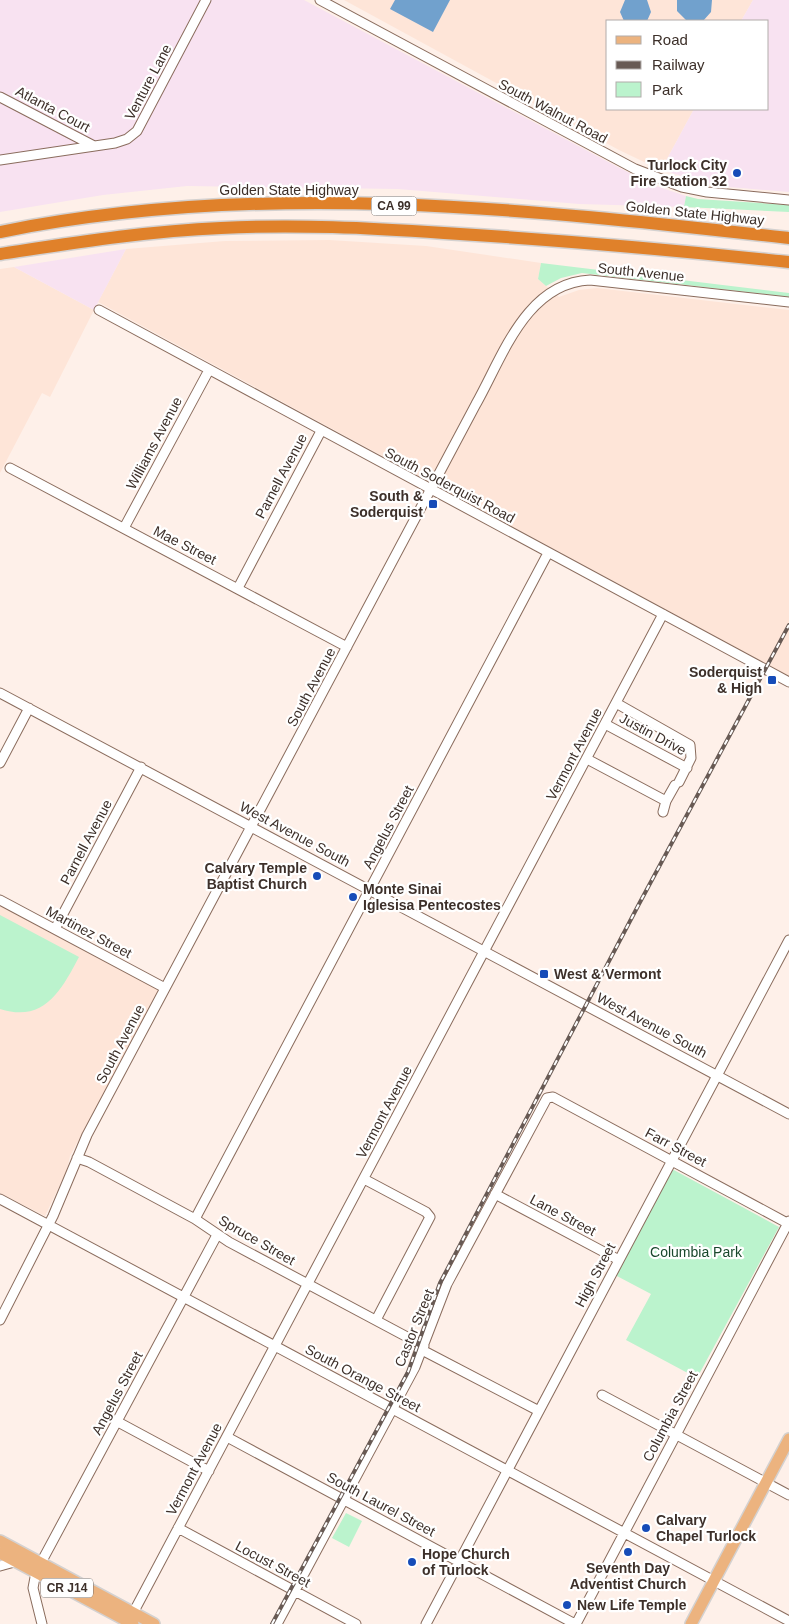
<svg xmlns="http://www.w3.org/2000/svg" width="789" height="1624" font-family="Helvetica,sans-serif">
	<rect width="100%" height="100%" fill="#fef0e9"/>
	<!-- built -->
	<path fill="#fee5d8" d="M344,0H753L741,21H608V109H694L661,170L619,150Z
		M329,240L426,246L541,263L538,279L559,297L579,290L597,288L789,310V676L98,302L126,249L225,241Z
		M14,267L94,310L50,397L42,393L0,473V269Z
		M0,906L157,989L158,992L70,1156L67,1170L45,1216L0,1193Z"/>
	<!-- industrial -->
	<path fill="#f8e2f1" d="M0,0H304L614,165L653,185L686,196L684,207L579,204L398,189L187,186L103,195L0,212Z
		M753,0H789V192L717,186L661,170L694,109H768V21H741Z
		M126,249L94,310L14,267Z"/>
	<!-- green -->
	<path fill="#bbf3cd" d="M686,196L698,199L789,205V212L684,207Z
		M541,263L789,293V297L582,273L561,278L546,286L538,279Z
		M0,915L79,957C61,991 44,1023 0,1009Z
		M672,1169L779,1227L697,1378L626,1340L651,1294L615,1275Z
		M346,1513L362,1521L349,1547L332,1538Z"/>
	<!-- water -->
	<path fill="#71a1cd" d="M395,0H450L433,32L390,9Z
		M625,0H647L651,12L647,21H624L620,12Z
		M677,0H712L711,12L703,21H687L677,11Z"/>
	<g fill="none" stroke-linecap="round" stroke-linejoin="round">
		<!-- minor casing -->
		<g stroke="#8a6c5d" stroke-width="11">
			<path id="minor" d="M320,0L635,169L682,187L707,192L789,200
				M0,97L94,146
				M0,160L115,143L127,139L137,131L206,0
				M99,310L789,682
				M10,468L347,647
				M124,528L209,370
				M238,588L321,431
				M0,693L789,1114
				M616,703L690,745L691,758L679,782
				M605,724L687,768
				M587,759L666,801L663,812
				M0,763L29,708
				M666,801L675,785
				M0,900L165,988
				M55,929L141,767
				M77,1158L89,1162L195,1219L229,1242L424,1346
				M364,1179L426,1212L430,1217L376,1320
				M495,1194L619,1260
				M0,1199L789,1621
				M195,1219L548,553
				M0,1320L53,1216L87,1135L476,404C503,356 526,283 590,280L789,302
				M422,1350L539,1411
				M602,1395L789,1495
				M118,1422L209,1471
				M227,1437L575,1624
				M178,1528L356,1624
				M0,1566L18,1561
				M131,1617L663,614
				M42,1624L33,1588L36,1572L217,1235
				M277,1624L415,1367L447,1284L547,1098L553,1097L789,1224
				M426,1624L789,940
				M576,1624L789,1221"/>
		</g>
		<!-- major casing -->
		<g stroke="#d4d1d0" stroke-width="14">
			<path id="major" d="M0,1541L154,1624
				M0,1553L133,1624
				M691,1624L789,1439"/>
		</g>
		<!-- highway casing -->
		<g stroke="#d4d1d0" stroke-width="15">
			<path id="highway" d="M0,232C260,179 528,209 789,238
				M0,254C73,243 147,231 221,228C296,224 370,228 444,233C559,240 674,250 789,262"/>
		</g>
		<!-- minor -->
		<use href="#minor" stroke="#fff" stroke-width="9"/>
		<!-- major -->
		<use href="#major" stroke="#ecb37f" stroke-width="11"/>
		<!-- highway -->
		<use href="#highway" stroke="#e0812a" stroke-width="12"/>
		<!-- rail casing -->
		<g stroke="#685a54" stroke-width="4">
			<path id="rail" d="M272,1624L408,1372L440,1283L639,904L789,625"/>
		</g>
		<!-- rail -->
		<use href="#rail" stroke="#fff" stroke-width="2" stroke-dasharray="5.5" stroke-linecap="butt"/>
	</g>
	<!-- markers -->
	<g fill="#164cb8" stroke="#fff" stroke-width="2">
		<circle cx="737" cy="173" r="5"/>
		<rect x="428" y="499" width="10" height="10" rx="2.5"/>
		<rect x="767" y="675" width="10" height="10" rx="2.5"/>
		<circle cx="317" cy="876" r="5"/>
		<circle cx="353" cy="897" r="5"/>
		<rect x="539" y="969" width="10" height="10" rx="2.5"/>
		<circle cx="646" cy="1528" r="5"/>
		<circle cx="628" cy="1552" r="5"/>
		<circle cx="412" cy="1562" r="5"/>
		<circle cx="567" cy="1605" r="5"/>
	</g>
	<g text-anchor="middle" stroke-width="4.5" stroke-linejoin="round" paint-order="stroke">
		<!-- shield labels -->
		<g fill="#fff" stroke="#776e6a" stroke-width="1">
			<rect x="371.5" y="196.5" width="45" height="19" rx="4"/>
			<rect x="41" y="1578.5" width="52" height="19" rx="4"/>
		</g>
		<g font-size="12" font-weight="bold" fill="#3d302a">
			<text x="394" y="210">CA 99</text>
			<text x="67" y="1592">CR J14</text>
		</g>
		<!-- street labels -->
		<g font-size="14" fill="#3d302a" stroke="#fff">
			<text transform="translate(148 82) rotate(-62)" y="5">Venture Lane</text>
			<text transform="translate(53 109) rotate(28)" y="5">Atlanta Court</text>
			<text transform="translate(553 111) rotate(28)" y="5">South Walnut Road</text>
			<text x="289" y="195">Golden State Highway</text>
			<text transform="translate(695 213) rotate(6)" y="5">Golden State Highway</text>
			<text transform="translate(641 272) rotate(6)" y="5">South Avenue</text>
			<text transform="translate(154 443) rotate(-62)" y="5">Williams Avenue</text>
			<text transform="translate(281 476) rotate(-62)" y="5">Parnell Avenue</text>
			<text transform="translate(450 485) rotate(28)" y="5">South Soderquist Road</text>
			<text transform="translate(185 545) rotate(27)" y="5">Mae Street</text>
			<text transform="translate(311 687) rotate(-62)" y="5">South Avenue</text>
			<text transform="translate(653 734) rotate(28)" y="5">Justin Drive</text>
			<text transform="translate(574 754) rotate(-62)" y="5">Vermont Avenue</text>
			<text transform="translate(388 827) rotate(-62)" y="5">Angelus Street</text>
			<text transform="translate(295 834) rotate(28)" y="5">West Avenue South</text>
			<text transform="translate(86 842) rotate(-62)" y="5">Parnell Avenue</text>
			<text transform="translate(89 932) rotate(28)" y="5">Martinez Street</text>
			<text transform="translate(652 1025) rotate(28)" y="5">West Avenue South</text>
			<text transform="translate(120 1044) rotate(-62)" y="5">South Avenue</text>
			<text transform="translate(384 1112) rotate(-62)" y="5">Vermont Avenue</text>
			<text transform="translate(676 1147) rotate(28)" y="5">Farr Street</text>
			<text transform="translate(563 1215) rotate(28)" y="5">Lane Street</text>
			<text transform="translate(257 1240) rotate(30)" y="5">Spruce Street</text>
			<text transform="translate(595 1275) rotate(-62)" y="5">High Street</text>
			<text transform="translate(414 1328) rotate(-68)" y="5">Castor Street</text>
			<text transform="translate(363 1378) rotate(28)" y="5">South Orange Street</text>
			<text transform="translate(117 1393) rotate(-62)" y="5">Angelus Street</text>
			<text transform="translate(670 1416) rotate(-62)" y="5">Columbia Street</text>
			<text transform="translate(194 1469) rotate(-62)" y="5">Vermont Avenue</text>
			<text transform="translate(381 1504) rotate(28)" y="5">South Laurel Street</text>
			<text transform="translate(273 1564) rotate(28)" y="5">Locust Street</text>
		</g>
		<!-- poi labels -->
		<g font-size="14" font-weight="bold" fill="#3d302a" stroke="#fff" text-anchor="start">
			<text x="727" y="170" text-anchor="end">Turlock City<tspan x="727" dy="16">Fire Station 32</tspan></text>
			<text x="423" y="501" text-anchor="end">South &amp;<tspan x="423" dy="16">Soderquist</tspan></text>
			<text x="762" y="677" text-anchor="end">Soderquist<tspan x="762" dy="16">&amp; High</tspan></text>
			<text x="307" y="873" text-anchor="end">Calvary Temple<tspan x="307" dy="16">Baptist Church</tspan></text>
			<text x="363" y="894">Monte Sinai<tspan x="363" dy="16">Iglesisa Pentecostes</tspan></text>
			<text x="554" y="979">West &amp; Vermont</text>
			<text x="656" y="1525">Calvary<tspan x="656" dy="16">Chapel Turlock</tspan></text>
			<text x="422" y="1559">Hope Church<tspan x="422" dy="16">of Turlock</tspan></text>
			<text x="628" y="1573" text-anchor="middle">Seventh Day<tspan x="628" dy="16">Adventist Church</tspan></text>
			<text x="577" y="1610">New Life Temple</text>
		</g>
		<!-- park labels -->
		<g font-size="14" fill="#19472c" stroke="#fff">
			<text x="696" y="1257">Columbia Park</text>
		</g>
	</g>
	<!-- legend -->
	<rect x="606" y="20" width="162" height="90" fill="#ffffff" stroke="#b1acaa"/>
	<rect x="616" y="36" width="25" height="8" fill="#ecb37f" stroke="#b1acaa"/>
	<text x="652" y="45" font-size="15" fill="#3d302a">Road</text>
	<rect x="616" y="61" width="25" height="8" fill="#685a54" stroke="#b1acaa"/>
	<text x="652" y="70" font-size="15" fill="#3d302a">Railway</text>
	<rect x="616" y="82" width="25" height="15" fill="#bbf3cd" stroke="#b1acaa"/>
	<text x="652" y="95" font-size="15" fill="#3d302a">Park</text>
</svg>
